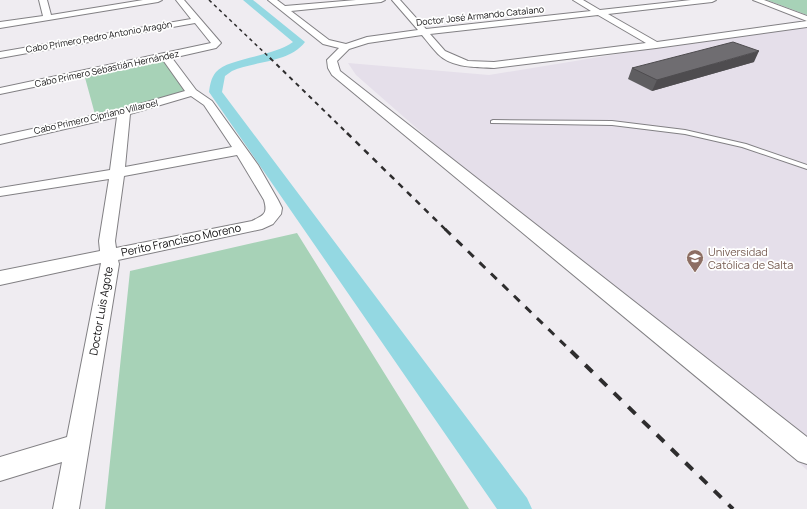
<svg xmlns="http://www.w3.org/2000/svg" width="807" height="509" font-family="Manrope,sans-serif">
	<rect width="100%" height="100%" fill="#efecf1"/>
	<!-- built -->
	<path fill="#e5dfea" d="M807,27V470L356,75L348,63L489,75L642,50Z"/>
	<!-- green -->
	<path fill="#a7d2b7" d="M767,0H807V15Z
		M166,57L192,92L96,118L84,74Z
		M297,233L469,509H105L130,271Z"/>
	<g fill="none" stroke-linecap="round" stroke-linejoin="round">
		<!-- canal -->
		<path fill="#94d8e2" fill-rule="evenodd" d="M243,0H253L305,42C289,63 254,61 232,71L225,76L222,92L527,498L532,509H497L209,92C210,85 211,78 216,72C227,58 273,57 293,42Z"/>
		<!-- service casing -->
		<g stroke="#828084" stroke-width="2">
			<path id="service" d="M493,120L612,121L685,130L746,144L807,165V169L742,147L685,134L612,125L491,123V121Z"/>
		</g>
		<!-- minor casing -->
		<g stroke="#828084" stroke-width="2">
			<path id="minor" d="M39,0H47L51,15L143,0H162L158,2L0,28V22L43,16Z
				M176,0H184L221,43L216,48L172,58L196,90L212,101L258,165L278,200L282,208L281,214L273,224L262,229L118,260L119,264L79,509H53L62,462L0,481V457L67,437L101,263L0,285V271L100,251L99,241L109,179L0,196V188L110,170L117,117L0,144V136L119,110L185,91L163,60L0,94V88L211,43L195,23L0,58V52L191,19ZM191,96L204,105L232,147L125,167L130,114ZM237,155L264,200C268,214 264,215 252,221L116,248L115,241L124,176Z
				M268,0H277L285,6L356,0H385L381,2L291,11L329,40L346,44L367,37L418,30L392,0H400L426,29L591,11L573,0H583L600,10L691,0H716L712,2L608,14L657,42L807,21L753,0H764L807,16V27L656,48L494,68C476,67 452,68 438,54C432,48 427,41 422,35L368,43L349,49L337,61L340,71L807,437V464L798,461L332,75L328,68L327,60L339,48L323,44ZM598,15L646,43L494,62L468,61L445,51L430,34Z"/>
		</g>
		<!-- service -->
		<use href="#service" fill="#fff" fill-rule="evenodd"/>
		<!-- minor -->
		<use href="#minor" fill="#fff" fill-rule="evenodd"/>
		<!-- rail-far4 -->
		<path stroke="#2e2d2e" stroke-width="1.5" stroke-dasharray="3.5 3.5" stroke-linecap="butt" d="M209,0L271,59"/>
		<!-- rail-far3 -->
		<path stroke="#2e2d2e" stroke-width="2" stroke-dasharray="4.5 4.5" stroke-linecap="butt" d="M270,58L348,134"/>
		<!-- rail-far2 -->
		<path stroke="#2e2d2e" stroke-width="2.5" stroke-dasharray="6 6" stroke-linecap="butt" d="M347,133L446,230"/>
		<!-- rail-far1 -->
		<path stroke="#2e2d2e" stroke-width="3" stroke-dasharray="8 8" stroke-linecap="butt" d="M445,229L572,352"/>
		<!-- rail -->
		<path stroke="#2e2d2e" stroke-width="4" stroke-dasharray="10 10" stroke-linecap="butt" d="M571,351L733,509"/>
	</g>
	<!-- wall -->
	<path fill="#5f5e61" d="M754,62L652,91L628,79L632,68Z"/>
	<!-- shaded-wall -->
	<path fill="#4e4c4f" d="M759,51L754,62L652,91L657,80Z"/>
	<!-- building -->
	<path fill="#6f6d71" stroke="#4e4c4f" d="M733,42L759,51L657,80L632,68Z"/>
	<!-- icons -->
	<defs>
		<g id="university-pin" transform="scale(0.9)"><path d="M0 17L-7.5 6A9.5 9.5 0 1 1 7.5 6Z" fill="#8d6e63" stroke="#fff"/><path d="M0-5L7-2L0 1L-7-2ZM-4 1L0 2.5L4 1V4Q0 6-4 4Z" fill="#fff"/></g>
	</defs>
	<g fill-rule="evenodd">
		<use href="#university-pin" x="695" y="258"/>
	</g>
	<g text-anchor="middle" stroke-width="3.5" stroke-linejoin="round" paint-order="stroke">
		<!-- far-street labels -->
		<g font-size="9" fill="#100f10" stroke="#fff">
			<text transform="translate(480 16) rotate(-6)" y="3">Doctor José Armando Catalano</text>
			<text transform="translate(99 37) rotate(-10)" y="3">Cabo Primero Pedro Antonio Aragón</text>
			<text transform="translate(107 69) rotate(-12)" y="3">Cabo Primero Sebastián Hernández</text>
			<text transform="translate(96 117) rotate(-13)" y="3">Cabo Primero Cipriano Villaroel</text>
		</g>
		<!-- street labels -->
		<g font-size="11" fill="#100f10" stroke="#fff">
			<text transform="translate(181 240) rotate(-12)" y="4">Perito Francisco Moreno</text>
			<text transform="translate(101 311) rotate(-80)" y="4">Doctor Luis Agote</text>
		</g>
		<!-- education labels -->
		<g font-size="11" fill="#785e54" stroke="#fff" text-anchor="start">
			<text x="708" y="256">Universidad<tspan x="708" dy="13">Católica de Salta</tspan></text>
		</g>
	</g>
</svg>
